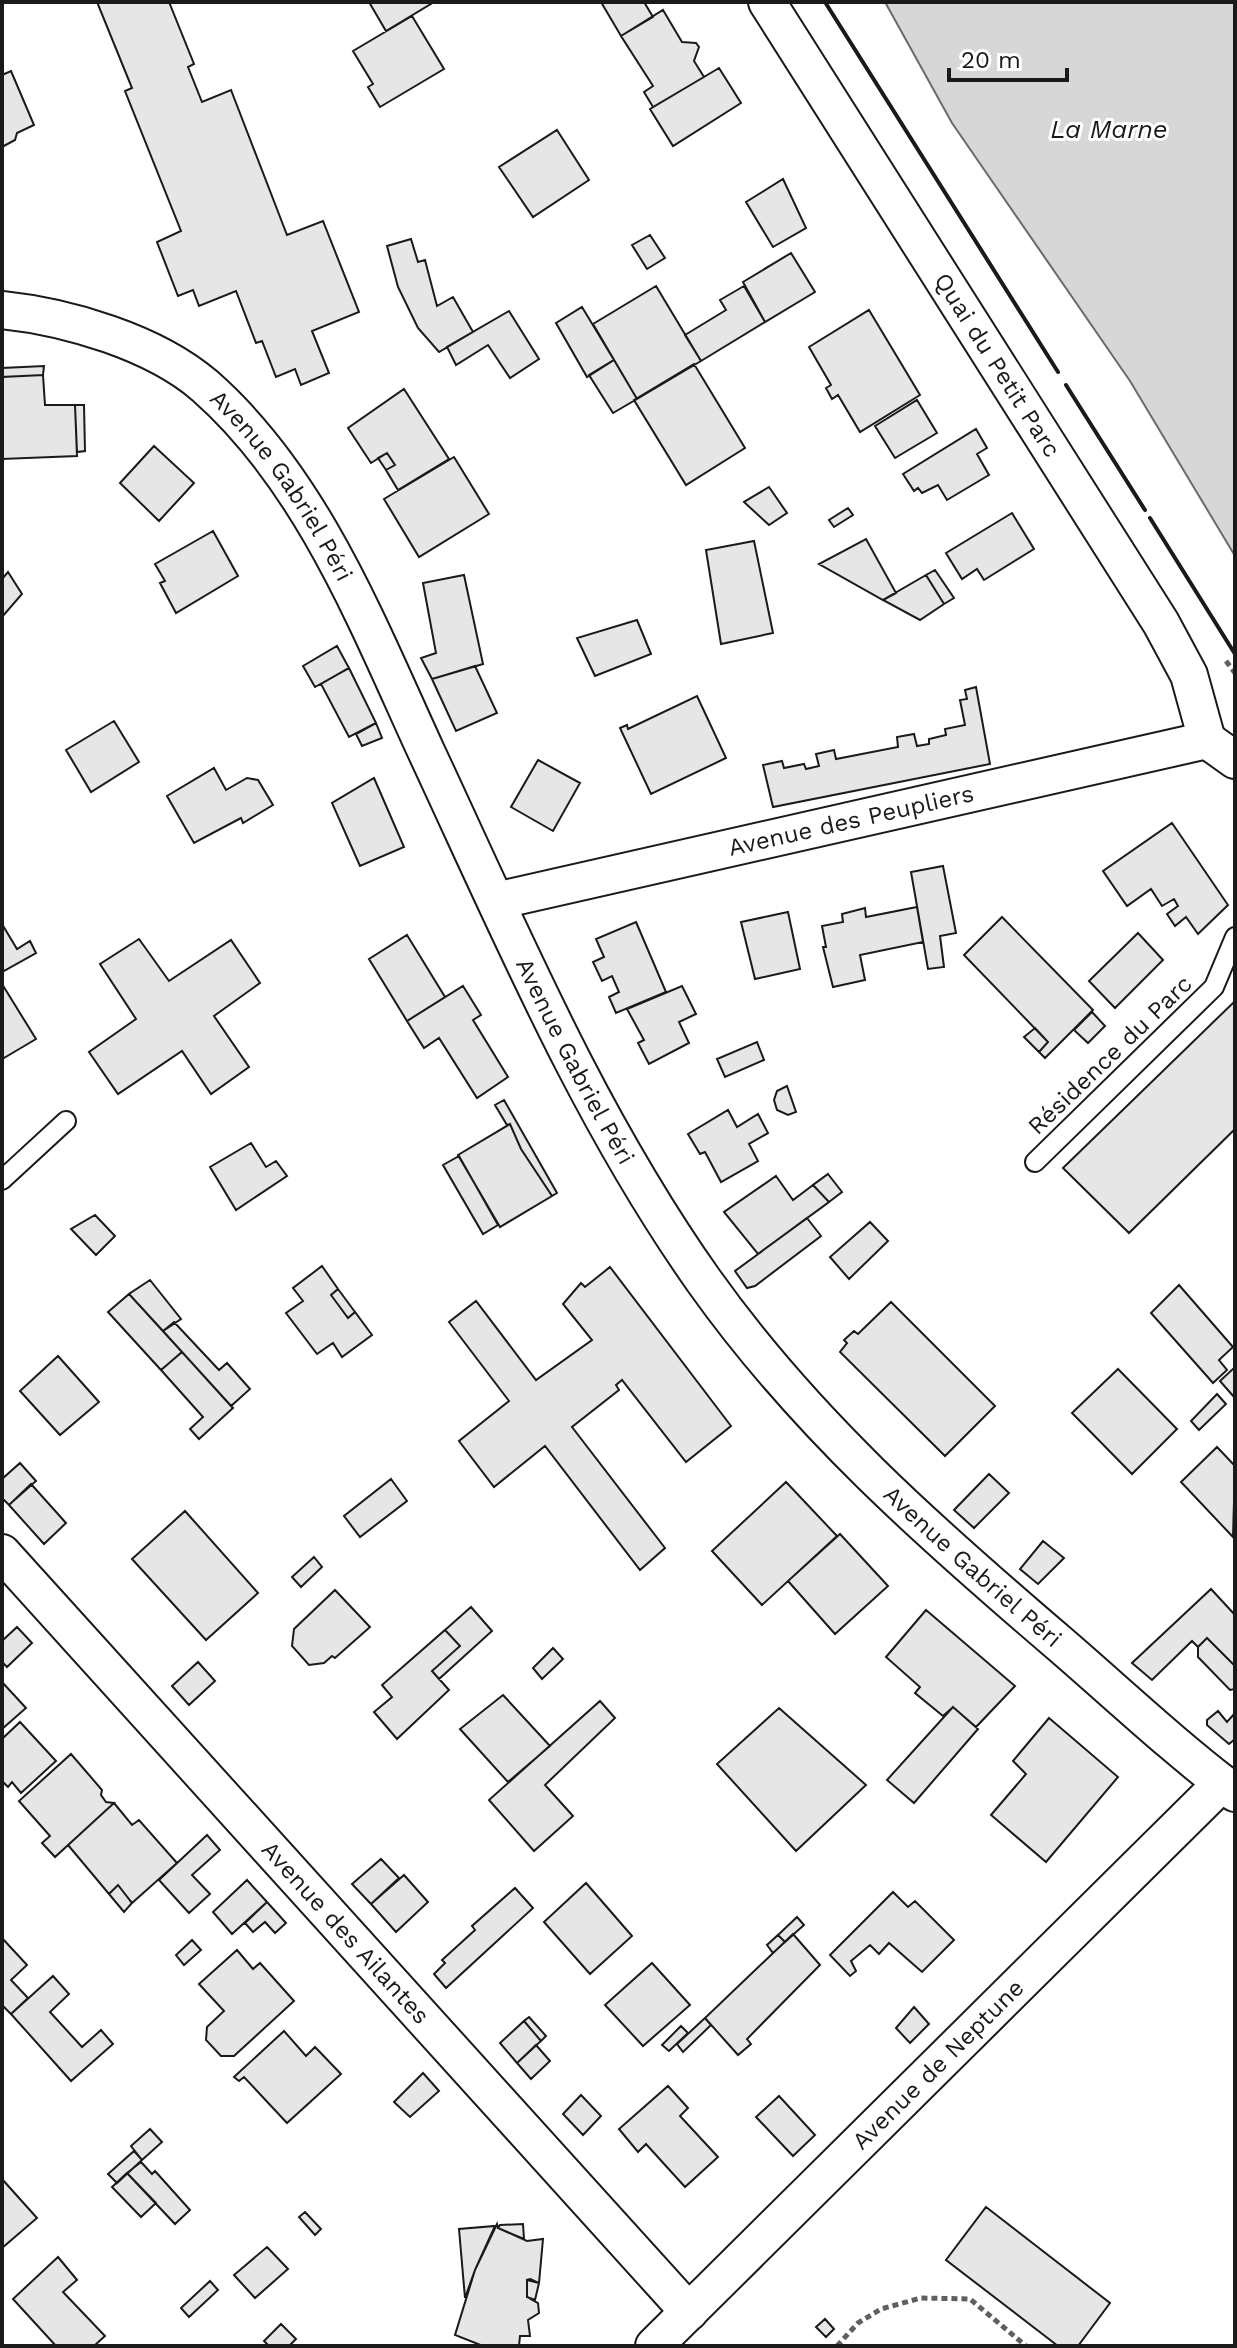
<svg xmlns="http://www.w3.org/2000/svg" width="1237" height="2348" font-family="'Work Sans',sans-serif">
	<rect width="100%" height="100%" fill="#fff"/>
	<!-- water -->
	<path fill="#d7d7d7" stroke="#6a6a6a" stroke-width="2" d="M885,2H1235V556L1130,381L952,123Z"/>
	<!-- building -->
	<path fill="#e6e6e6" stroke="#1a1a1a" stroke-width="2" d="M97,2H169L194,64L188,67L202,102L231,90L287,235L323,221L359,312L312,331L329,373L301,385L295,369L276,377L262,341L256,343L236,291L199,306L193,290L178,296L157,242L181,231L125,91L132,88Z
		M369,2H434L386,31Z
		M601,2H644L653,17L621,36Z
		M663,10L682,42L696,43L699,47L694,61L704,77L653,107L644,92L653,86L621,36Z
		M412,16L444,69L380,107L368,87L373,84L353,51Z
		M719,68L741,103L673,146L650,109Z
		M11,71L34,125L17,133L15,140L2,147V75Z
		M557,130L589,180L533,217L499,167Z
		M783,179L806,228L773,247L746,202Z
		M650,235L665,258L647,269L632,245Z
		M411,239L418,262L425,260L437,306L453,297L473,332L439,352L418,328L398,287L387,246Z
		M791,253L815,292L765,322L743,282Z
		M656,286L701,361L637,399L593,324Z
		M744,286L765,322L701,361L685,335L726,310L720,300Z
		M582,307L614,360L587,377L556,323Z
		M869,310L920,395L860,432L838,395L832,399L826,388L831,385L809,347Z
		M509,311L539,359L510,378L488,345L456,365L447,347Z
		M614,360L637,399L613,413L589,375Z
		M694,364L745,448L686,485L634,400Z
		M44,366L43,375L2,377V368Z
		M43,375L45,405H75L77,456L2,459V377Z
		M404,389L449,459L398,490L386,470L395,465L387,453L371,463L348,428Z
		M917,400L937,433L895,458L875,426Z
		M75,405H84L85,451L77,452Z
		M976,429L987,448L977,454L989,475L947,500L938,485L922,493L918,488L914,491L903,474Z
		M154,446L194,483L159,521L120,483Z
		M387,453L395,465L386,470L378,458Z
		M454,457L489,514L419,557L384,499Z
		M769,487L787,513L769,525L744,502Z
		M848,508L853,515L834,527L829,520Z
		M1012,513L1034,549L984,580L977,569L962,579L946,553Z
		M213,531L238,576L176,613L160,583L165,581L155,564Z
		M866,539L896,593L883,600L819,564Z
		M754,541L773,633L721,644L706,550Z
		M935,570L954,598L944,604L926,575Z
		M8,572L22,594L2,617V579Z
		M464,575L483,664L432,679L421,658L436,653L423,583Z
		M926,575L944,604L920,620L883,600Z
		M637,620L651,654L595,676L577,638Z
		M337,646L349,668L315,687L303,666Z
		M475,666L497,713L456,731L432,679Z
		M349,668L376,723L349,737L321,684Z
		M976,687L990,764L773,807L763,765L782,761L784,768L804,764L806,769L819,766L816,754L834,750L836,759L898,747L897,737L914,734L917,746L929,744V739L946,735L945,729L965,725L960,700L967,699L965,690Z
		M697,696L726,758L651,794L620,728L627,725L628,729Z
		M114,721L139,762L91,792L66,750Z
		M376,723L382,738L362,746L356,734Z
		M538,760L580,783L553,831L511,807Z
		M214,768L226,790L247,778L258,780L273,805L243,823L241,818L194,843L167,796Z
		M374,778L404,847L360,866L332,803Z
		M1172,823L1228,905L1198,934L1186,917L1175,926L1167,914L1178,906L1174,899L1162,906L1151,889L1127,906L1103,871Z
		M943,866L956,933L940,936L944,967L928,969L911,872Z
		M917,907L923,942L860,955L865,980L833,987L823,947H826L822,926L843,922L842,914L865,908L866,917Z
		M788,912L800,969L755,979L741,922Z
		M1002,917L1093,1010L1045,1058L1039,1052L1048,1042L964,955Z
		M636,922L666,992L616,1013L609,997L619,992L612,976L602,981L593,962L604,957L596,939Z
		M2,924L17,949L30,941L36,953L2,972Z
		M1138,933L1163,960L1115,1008L1089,981Z
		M407,935L445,997L407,1021L369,959Z
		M139,939L169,981L231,940L260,983L214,1016L249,1067L211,1094L182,1051L118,1094L89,1052L136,1019L100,964Z
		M2,984L36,1039L4,1058L2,1055Z
		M463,986L481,1015L473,1020L508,1077L477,1098L439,1038L424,1048L407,1021Z
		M682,986L696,1014L679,1022L689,1043L649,1064L638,1043L644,1040L627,1009Z
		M1235,1001V1129L1129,1233L1063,1168Z
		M1092,1012L1105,1026L1088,1043L1074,1030Z
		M1035,1028L1048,1042L1039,1052L1024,1037Z
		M757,1042L764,1060L725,1077L717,1059Z
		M787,1086L796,1112L788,1115L777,1110L774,1100L777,1091Z
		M504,1100L557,1193L552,1196L521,1149L510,1124L507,1125L495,1105Z
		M728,1110L737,1127L758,1114L768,1133L749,1144L758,1161L721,1182L705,1152L700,1154L688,1134Z
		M510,1124L521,1149L552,1196L500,1227L458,1155Z
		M251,1143L266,1167L276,1161L287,1176L236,1210L210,1167Z
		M459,1156L498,1225L483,1234L443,1165Z
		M828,1174L842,1192L829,1202L813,1185Z
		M776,1176L793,1200L813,1185L829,1202L758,1254L724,1212Z
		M95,1215L115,1236L96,1255L71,1229Z
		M807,1218L821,1236L755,1286L747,1288L735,1271Z
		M870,1222L888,1241L849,1279L830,1257Z
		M322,1266L338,1289L331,1295L348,1318L355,1312L372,1335L342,1357L333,1343L317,1354L286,1313L303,1301L293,1288Z
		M610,1267L731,1426L686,1462L622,1380L616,1385L619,1390L572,1427L665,1548L640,1570L545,1446L494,1487L459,1441L509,1401L449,1322L476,1301L536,1380L592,1340L563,1304L581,1283L585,1287Z
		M150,1280L181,1319L163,1331L129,1294Z
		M1179,1285L1233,1347L1219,1360L1227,1370L1213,1383L1151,1313Z
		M338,1289L355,1312L348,1318L331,1295Z
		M129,1294L182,1352L161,1370L108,1312Z
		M891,1302L995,1406L945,1456L840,1352L847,1343L844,1340L854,1331L858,1334Z
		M174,1322L219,1370L227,1363L250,1389L231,1406L163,1331Z
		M182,1352L233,1408L199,1439L190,1429L203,1417L161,1370Z
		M58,1356L99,1402L60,1435L20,1391Z
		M1235,1367V1396L1234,1397L1220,1381Z
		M1118,1369L1177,1429L1132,1474L1072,1413Z
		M1217,1394L1226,1404L1199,1430L1191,1421Z
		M1217,1447L1235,1466L1233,1537L1181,1482Z
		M20,1463L36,1481L9,1505L2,1498V1479Z
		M989,1474L1009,1493L974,1528L954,1510Z
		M391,1479L407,1501L360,1537L344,1516Z
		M786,1482L837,1536L762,1605L712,1551Z
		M31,1484L66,1523L44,1544L9,1505Z
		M185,1511L258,1593L206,1640L132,1559Z
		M840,1534L888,1586L835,1634L788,1581Z
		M1043,1541L1064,1558L1038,1584L1020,1569Z
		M314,1557L322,1567L301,1587L292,1577Z
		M1211,1589L1235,1615V1666L1207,1638L1198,1647L1192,1641L1152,1680L1132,1663Z
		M335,1590L370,1627L335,1658L332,1656L324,1663L309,1665L292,1646L294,1629Z
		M471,1607L492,1631L439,1679L432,1671L460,1646L445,1630Z
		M926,1610L1015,1686L976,1727L953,1707L943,1716L915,1693L920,1687L886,1657Z
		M17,1627L32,1643L7,1667L2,1662V1641Z
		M445,1630L460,1646L432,1671L449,1690L397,1739L374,1712L392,1697L382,1685Z
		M1207,1638L1235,1666V1689L1230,1690L1198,1657V1647Z
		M553,1648L563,1659L542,1679L533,1668Z
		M198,1662L215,1681L189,1705L172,1686Z
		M2,1682L26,1708L2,1729Z
		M503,1695L550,1746L508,1782L460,1729Z
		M600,1701L615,1718L545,1785L573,1816L534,1851L489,1800Z
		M953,1707L978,1729L914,1803L887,1780Z
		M779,1708L866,1785L796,1851L717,1764Z
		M1218,1711L1227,1722L1235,1713V1739L1229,1744L1207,1725V1720Z
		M1049,1718L1118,1777L1046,1862L991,1815L1026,1774L1013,1761Z
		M20,1722L56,1761L21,1793L12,1782L8,1787L2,1781V1739Z
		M71,1754L102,1790L101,1795L106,1802L114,1803L55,1857L42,1843L50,1836L19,1801Z
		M114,1803L132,1825L139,1820L177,1863L132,1903L118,1885L109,1894L68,1845Z
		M207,1835L220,1850L192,1875L210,1894L189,1913L159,1880Z
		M381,1859L399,1878L371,1904L352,1884Z
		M404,1875L428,1902L396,1932L371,1904Z
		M247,1880L267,1902L232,1934L213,1912Z
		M586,1883L632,1936L590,1974L544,1922Z
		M118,1885L132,1903L124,1912L109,1894Z
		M515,1888L533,1908L446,1988L434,1974L445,1963L442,1960L475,1930L472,1926Z
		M893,1892L908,1907L915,1901L954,1940L922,1972L889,1943L879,1954L870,1945L851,1961L856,1971L850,1976L830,1955Z
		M267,1902L286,1923L275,1933L265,1922L253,1932L245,1923Z
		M797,1917L804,1925L785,1942L778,1935Z
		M793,1934L820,1965L747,2039L751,2044L738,2055L705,2018Z
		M778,1935L785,1942L773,1953L767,1945Z
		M2,1938L27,1965L11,1980L28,1998L11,2014L2,2005Z
		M192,1940L201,1950L184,1965L176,1955Z
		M237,1950L253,1969L260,1963L294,2001L234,2056H221L206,2040L207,2027L224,2011L199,1984Z
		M652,1963L690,2005L643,2046L605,2005Z
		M53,1976L69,1994L50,2012L82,2047L101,2030L113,2044L71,2081L11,2014Z
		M914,2007L929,2024L910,2043L896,2028Z
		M529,2017L546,2036L541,2041L524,2021Z
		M705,2018L711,2025L683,2052L677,2044Z
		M524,2021L541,2041L517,2063L500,2043Z
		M681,2026L688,2033L669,2051L662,2045Z
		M284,2031L306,2056L315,2047L341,2074L287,2123L244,2077L239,2081L234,2077Z
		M536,2045L550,2061L531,2079L517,2063Z
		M423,2073L439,2091L410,2117L394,2102Z
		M668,2086L688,2108L680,2116L718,2157L685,2187L646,2144L638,2152L619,2129Z
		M581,2095L601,2116L583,2135L563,2114Z
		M779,2096L815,2135L793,2156L756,2117Z
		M150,2129L162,2142L142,2160L131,2146Z
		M134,2151L142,2160L117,2183L108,2174Z
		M141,2162L152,2174L155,2171L190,2210L175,2224L127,2173Z
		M127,2173L156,2203L141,2217L112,2187Z
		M2,2179L37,2218L2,2248Z
		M986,2207L1110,2303L1078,2346H1058L946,2260Z
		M305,2212L321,2229L315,2235L299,2217Z
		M497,2224L498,2228L527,2241L543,2239L539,2283L527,2280V2297L538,2303L539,2313L528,2320L530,2336H520L519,2346H483L455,2335L475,2270Z
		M523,2224L524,2239L498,2228L500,2225Z
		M495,2226L475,2270L465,2298L459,2229Z
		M267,2247L288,2269L255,2298L234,2275Z
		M58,2257L77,2280L63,2292L105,2336L94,2346H56L13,2299Z
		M530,2279L539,2283L535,2300L527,2297V2280Z
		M210,2281L218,2290L189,2317L181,2308Z
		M825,2319L834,2329L826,2337L816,2327Z
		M281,2324L296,2339L289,2346H269L264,2341Z"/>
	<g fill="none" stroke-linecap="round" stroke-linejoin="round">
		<!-- lane casing -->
		<g stroke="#1a1a1a" stroke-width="22">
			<path id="lane" d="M1035,1162L1214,987L1235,937
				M2,1180L66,1121"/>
		</g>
		<!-- street casing -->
		<g stroke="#1a1a1a" stroke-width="40">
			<g id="street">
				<path id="s1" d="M767,2L1161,623L1189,675L1207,740"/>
				<path id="s2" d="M2,310C68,317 154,342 205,386C312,480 368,625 426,751C511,933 588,1117 704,1281C804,1422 930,1533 1060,1644C1118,1694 1174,1747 1235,1793"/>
				<path d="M1207,740L1235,760"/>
				<path id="s3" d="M496,901L1207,740"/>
				<path id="s4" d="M2,1553L689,2312"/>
				<path id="s5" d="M654,2346L1222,1783"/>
			</g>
		</g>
		<!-- path -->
		<path stroke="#5f5f5f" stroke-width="5" stroke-dasharray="6 4" stroke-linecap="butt" d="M1226,661L1235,673
			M837,2346L858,2323L881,2309L921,2298L970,2299L1026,2346"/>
		<!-- lane -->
		<use href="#lane" stroke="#fff" stroke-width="18"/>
		<!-- street -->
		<use href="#street" stroke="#fff" stroke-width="36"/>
		<!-- wall -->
		<path stroke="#1a1a1a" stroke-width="4" d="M825,2L1058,372
			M1066,385L1145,510
			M1150,518L1235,654"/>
	</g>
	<g text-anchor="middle" stroke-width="6" stroke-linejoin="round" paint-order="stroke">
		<!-- street labels -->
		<g font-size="24" fill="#1a1a1a" stroke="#fff">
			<text dy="8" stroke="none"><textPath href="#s1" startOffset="430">Quai du Petit Parc</textPath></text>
			<text dy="8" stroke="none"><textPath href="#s2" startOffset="346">Avenue Gabriel Péri</textPath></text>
			<text dy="8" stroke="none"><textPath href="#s3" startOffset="364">Avenue des Peupliers</textPath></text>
			<text transform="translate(1110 1055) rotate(-44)" y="8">Résidence du Parc</text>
			<text dy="8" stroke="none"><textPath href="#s2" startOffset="994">Avenue Gabriel Péri</textPath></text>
			<text dy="8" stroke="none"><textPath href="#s2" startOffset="1642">Avenue Gabriel Péri</textPath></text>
			<text dy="8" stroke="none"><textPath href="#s4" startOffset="512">Avenue des Ailantes</textPath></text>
			<text dy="8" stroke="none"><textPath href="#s5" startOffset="400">Avenue de Neptune</textPath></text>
		</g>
		<!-- water labels -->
		<g font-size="26" font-style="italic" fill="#1a1a1a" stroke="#fff">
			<text x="1109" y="138">La Marne</text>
		</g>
	</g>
	<!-- border -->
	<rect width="1237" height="2348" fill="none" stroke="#1a1a1a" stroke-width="8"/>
	<!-- scale -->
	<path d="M949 68v12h118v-12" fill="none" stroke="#1a1a1a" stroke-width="4"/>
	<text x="961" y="68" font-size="24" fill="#1a1a1a" stroke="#ffffff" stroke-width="6" paint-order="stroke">20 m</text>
</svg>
